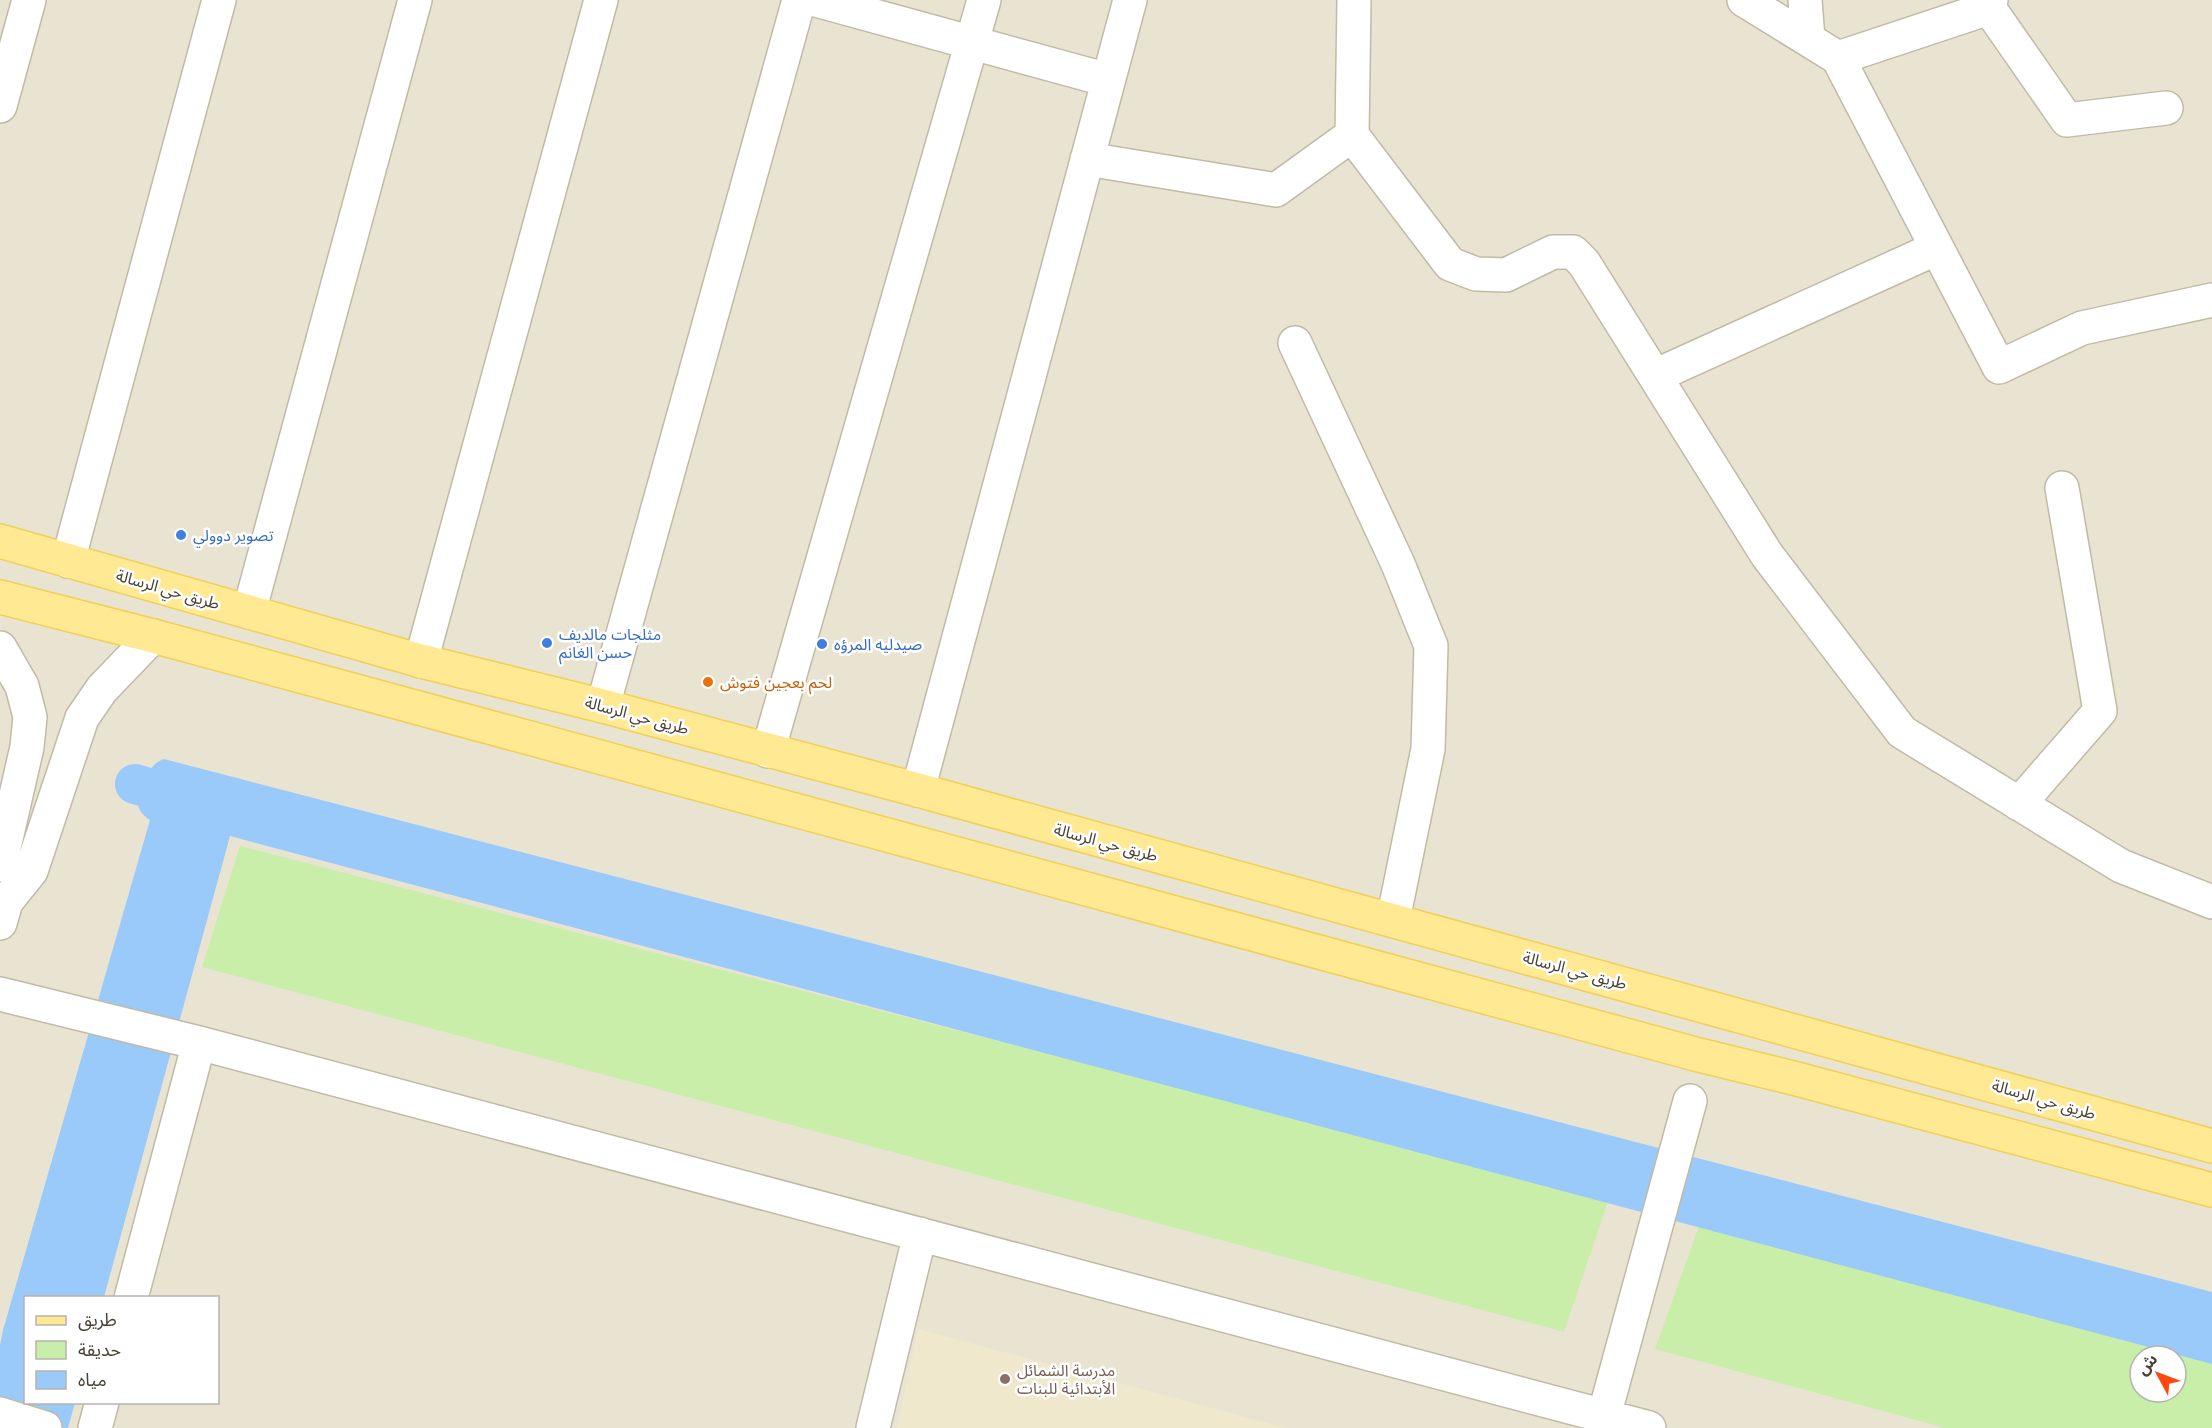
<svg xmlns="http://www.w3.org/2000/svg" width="2212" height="1428" font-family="'Nunito Sans','Noto Sans Arabic',sans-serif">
	<rect width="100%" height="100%" fill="#f4f1e5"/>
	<!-- residential -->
	<path fill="#e9e4d2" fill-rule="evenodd" d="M0,0H2212V1428H0ZM26,1298H218V1402H26ZM2140,1356H2176V1392H2140Z"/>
	<!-- education -->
	<path fill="#efe8cd" d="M918,1329L1286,1428H897Z"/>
	<!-- green -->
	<path fill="#c9eea9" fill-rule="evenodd" d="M240,846L1609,1198L1564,1332L202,967Z
		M1699,1226L2212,1363V1428H1945L1655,1349ZM2140,1356H2176V1392H2140Z"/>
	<!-- water -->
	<path fill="#9acaf9" d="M164,759L2212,1292V1364L230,836L104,1297L26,1298V1402L75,1403L68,1428H0V1345L3,1330L150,820C145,817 139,811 138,805C136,790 149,763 164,759Z"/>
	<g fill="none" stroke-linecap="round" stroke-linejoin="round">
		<!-- canal -->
		<path stroke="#9acaf9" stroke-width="40" d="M135,784L142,786"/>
		<!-- minor casing -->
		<g stroke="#c1baa6" stroke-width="36">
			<path id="minor" d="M816,0L1108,80
				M1354,0L1352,135L1450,264L1476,274L1506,275L1553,252H1573L1584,263L1767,555L1902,732L2121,866L2212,902
				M1744,0L1838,58L1999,367L2082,328L2212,300
				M1805,0L1808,39
				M1991,0L1989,8L2067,120L2166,108
				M1838,58L1989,8
				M0,106L29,0
				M1087,159L1276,190L1352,135
				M1295,343L1398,564L1431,646L1428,749L1393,920
				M1655,376L1937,248
				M68,561L219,0
				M249,612L415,0
				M0,648L22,686L30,717L27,747L0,865
				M421,661L601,0
				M603,706L799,0
				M768,751L984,0
				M918,790L1130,0
				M2019,804L2100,711L2062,488
				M0,923L6,902L31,871L82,718L102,689L153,636
				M0,994L199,1043L1649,1428
				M131,1298L199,1043
				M0,1414L45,1428
				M1604,1416L1690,1101
				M95,1428L102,1402
				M873,1428L920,1234"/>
		</g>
		<!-- major casing -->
		<g stroke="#f2cf56" stroke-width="36">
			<path id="major" d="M0,541L421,661L603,706L918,790L2212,1146
				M0,597L153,636L1699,1055L1797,1079L2212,1190"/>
		</g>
		<!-- minor -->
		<use href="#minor" stroke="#fff" stroke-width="33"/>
		<!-- major -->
		<use href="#major" stroke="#ffe993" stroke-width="33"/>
	</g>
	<!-- markers -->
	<g fill="#3f7fe0" stroke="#fff" stroke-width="2">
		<circle cx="181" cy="535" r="6"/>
		<circle cx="547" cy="643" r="6"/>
		<circle cx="822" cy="644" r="6"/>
	</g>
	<circle fill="#e8710a" stroke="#fff" stroke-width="2" cx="708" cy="682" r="6"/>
	<circle fill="#8d6e63" stroke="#fff" stroke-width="2" cx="1005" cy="1379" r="6"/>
	<g text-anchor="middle" stroke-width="5" stroke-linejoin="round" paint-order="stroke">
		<!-- shop labels -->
		<g font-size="16" fill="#366cbe" stroke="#fff" text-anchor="start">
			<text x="193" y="541">تصوير دوولي</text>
			<text x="559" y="640">مثلجات مالديف<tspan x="559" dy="18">حسن الغانم</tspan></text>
			<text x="834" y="650">صيدليه المرؤه</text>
		</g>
		<!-- street labels -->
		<g font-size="16" fill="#484134" stroke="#fff">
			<text transform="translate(168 589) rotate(16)" y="6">طريق حي الرسالة</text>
			<text transform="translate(637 715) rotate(15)" y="6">طريق حي الرسالة</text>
			<text transform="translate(1106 842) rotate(15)" y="6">طريق حي الرسالة</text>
			<text transform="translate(1575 970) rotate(15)" y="6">طريق حي الرسالة</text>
			<text transform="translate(2044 1099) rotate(16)" y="6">طريق حي الرسالة</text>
		</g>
		<!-- food labels -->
		<g font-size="16" fill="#c56008" stroke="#fff" text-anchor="start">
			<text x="720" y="688">لحم بعجين فتوش</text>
		</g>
		<!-- education labels -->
		<g font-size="16" fill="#785e54" stroke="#fff" text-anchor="start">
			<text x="1017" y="1376">مدرسة الشمائل<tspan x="1017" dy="18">الأبتدائية للبنات</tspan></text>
		</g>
	</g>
	<!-- legend -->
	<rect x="24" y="1296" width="195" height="108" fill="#ffffff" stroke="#b6b3ae" stroke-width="1.5"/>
	<rect x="36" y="1316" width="30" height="9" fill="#ffe993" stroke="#b6b3ae" stroke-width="1.5"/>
	<text x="78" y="1326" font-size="18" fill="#484134">طريق</text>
	<rect x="36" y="1341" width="30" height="18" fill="#c9eea9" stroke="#b6b3ae" stroke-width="1.5"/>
	<text x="78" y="1356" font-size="18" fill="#484134">حديقة</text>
	<rect x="36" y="1371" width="30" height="18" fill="#9acaf9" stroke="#b6b3ae" stroke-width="1.5"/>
	<text x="78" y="1386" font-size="18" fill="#484134">مياه</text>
	<!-- north arrow -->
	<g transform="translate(2158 1374) rotate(311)"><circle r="28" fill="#ffffff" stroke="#b6b3ae" stroke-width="1.5"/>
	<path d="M0-4.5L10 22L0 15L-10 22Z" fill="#ff4811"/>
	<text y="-9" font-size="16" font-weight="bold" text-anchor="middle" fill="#484134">ش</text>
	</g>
</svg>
